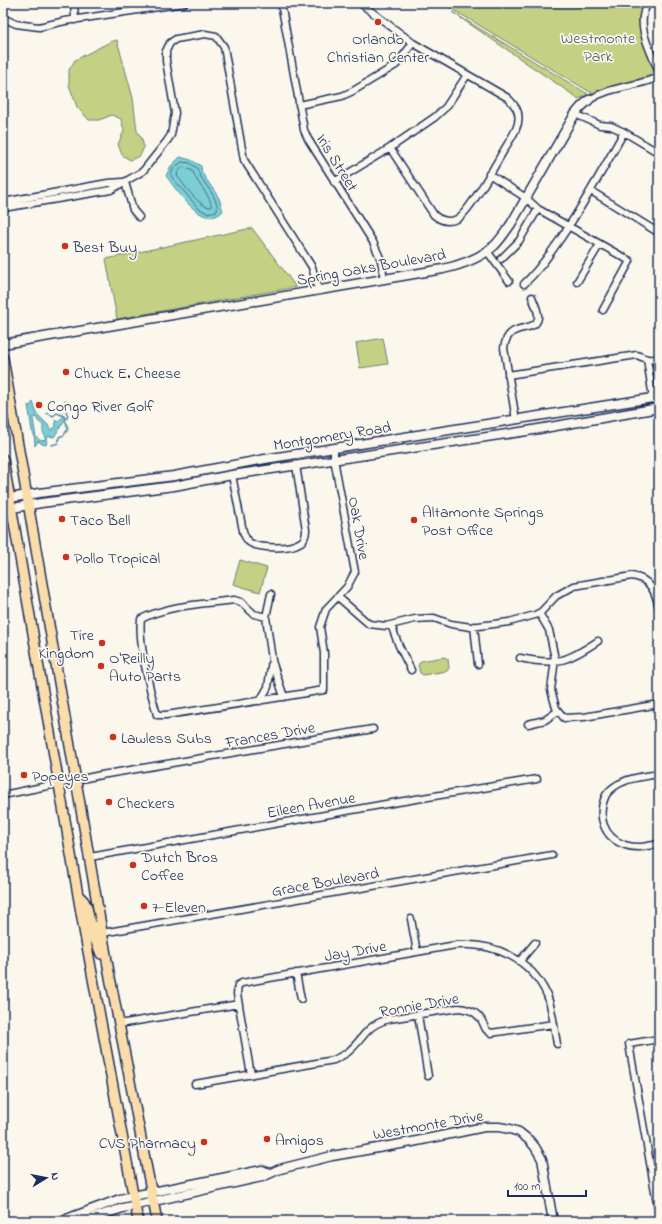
<svg xmlns="http://www.w3.org/2000/svg" width="662" height="1224" font-family="'Indie Flower',sans-serif">
	<rect width="100%" height="100%" fill="#fbf7ec"/>
	<filter id="ink" filterUnits="userSpaceOnUse"><feTurbulence type="fractalNoise" baseFrequency=".025" numOctaves="2"/><feDisplacementMap in="SourceGraphic" scale="8" xChannelSelector="R" yChannelSelector="G"/><feConvolveMatrix kernelMatrix="1 2 1 2 8 2 1 2 1" color-interpolation-filters="sRGB"/></filter>
	<g filter="url(#ink)">
		<!-- green -->
		<path fill="#c4d084" stroke="#708071" d="M442,3H646C632,23 647,49 654,69L652,75L595,95Z
			M452,12L588,94L579,99Z
			M117,40L133,98L137,131L141,137L144,147L140,156L130,160L122,155L118,144L124,131L121,119L112,115L99,120H89L77,107L69,85V70L75,60L110,42Z
			M252,228L296,287L117,319L106,259Z
			M383,338L388,364L360,368L356,343Z
			M240,560L267,568L260,592L233,584Z
			M444,657L448,659L449,668L447,671L423,675L420,673L418,665L421,661Z"/>
		<!-- water -->
		<path fill="#7ccdd4" stroke="#558ea5" fill-rule="evenodd" d="M180,157L191,160L201,166L202,173L219,198L223,211C203,232 177,190 166,176L170,167Z
			M33,402L37,414L48,425L50,430L56,427L55,420L57,422L64,416L66,418L54,437L48,436L46,445L42,444L38,441L35,446L34,434L32,431L28,405L30,406ZM34,417H36L38,421L43,425V432L46,438L45,440L41,441L36,437L33,419Z"/>
		<g fill="none" stroke-linecap="round" stroke-linejoin="round">
			<!-- shore -->
			<path stroke="#426e8d" stroke-width="1" d="M182,162L190,163L197,168C200,181 220,198 217,211L207,213L198,208L171,176L173,169Z
				M183,167L193,171C195,182 213,198 211,207C199,208 184,184 177,176L178,172Z"/>
			<!-- stream -->
			<path stroke="#558ea5" stroke-width="1.5" d="M65,401L66,405
				M65,407L67,414
				M47,413L53,416L57,413L64,416
				M52,445L58,443L59,437L64,435L68,429L65,419L67,418L68,415"/>
			<!-- street casing -->
			<g stroke="#1b2f5e" stroke-width="9">
				<path id="street" d="M74,3L75,20
					M281,3L304,130L308,139L373,242L381,260L384,279
					M360,3L413,43L508,98C512,103 517,107 518,113C519,118 518,125 516,129C513,136 508,143 504,150C495,165 470,212 457,219C448,223 441,221 434,215L390,148
					M648,3C634,24 651,52 659,72
					M3,18L16,24L39,27L65,21L185,3
					M589,100C611,86 636,87 659,77
					M299,105L342,96L353,91L396,65L413,43
					M575,114L600,125L611,126L624,132L659,153
					M489,174L526,198L538,209L630,261L603,310
					M125,182L133,210L139,217
					M334,182L390,148L435,117L446,107L467,75
					M591,191L659,233
					M3,202L108,183L123,182
					M3,208L111,190L143,171L167,141L171,135L175,113L166,61V51L170,43L176,39L205,34L216,36L224,47L244,160L312,267L318,290
					M487,251L509,281
					M501,259L519,241L538,209
					M577,282L600,244
					M524,284C539,270 549,255 561,238C584,204 604,168 624,132
					M647,359L653,398L659,406
					M656,359L659,375
					M508,375L637,355C644,358 652,362 659,357
					M516,420L504,348C508,319 535,335 538,318C539,311 534,303 532,297
					M232,475L243,531C244,535 246,539 249,542C258,549 290,549 299,543C304,541 306,535 306,530L296,465
					M338,597L369,624L386,626L415,619L434,618L451,624L471,627L509,622L535,615L541,612L556,596L574,586L632,576C651,579 656,593 659,609
					M539,613L549,630L555,659L551,690L556,708L564,718L584,717L659,704
					M266,617L271,594
					M391,625L399,646L411,670
					M474,626L478,664
					M520,658C557,666 568,661 598,641
					M272,661L284,697
					M260,701L268,687L272,660L266,617L254,614L241,602L234,600C203,604 169,605 141,619C138,643 150,691 157,715H166C219,707 271,699 324,690V653L320,627L326,609L347,587L355,572L334,459V449
					M528,724L545,720L558,711
					M659,774C649,776 632,777 623,782C617,784 609,790 606,795C596,816 604,838 625,845C636,849 648,846 659,844
					M3,795L101,775L373,729
					M90,857L386,804L537,779
					M411,919L417,952
					M102,933L552,855
					M520,961L535,943
					M296,973L301,999
					M418,1015L428,1076
					M119,1024L239,1004
					M659,1039L629,1044L659,1214
					M251,1075L237,994L238,985L242,983L456,945C494,942 531,959 547,995C553,1010 554,1028 557,1044
					M195,1084L334,1060C339,1057 344,1055 348,1052C365,1038 364,1026 389,1019L458,1008C469,1009 478,1012 483,1023C485,1028 486,1031 491,1033L554,1024"/>
			</g>
			<!-- secondary casing -->
			<g stroke="#1b2f5e" stroke-width="11">
				<path id="secondary" d="M3,344L443,269C461,265 481,258 495,245C501,239 506,231 511,224L575,114L581,107L589,100
					M10,498L39,493L174,476L265,459L659,397
					M12,508L41,503L174,486L232,475L527,431L659,408
					M61,1221L120,1199L133,1196L262,1170L269,1173
					M83,1221L123,1208L262,1177L280,1169L332,1156L412,1142L484,1127H499L510,1129L519,1132L529,1140L535,1147L542,1159L553,1221"/>
			</g>
			<!-- primary casing -->
			<g stroke="#1b2f5e" stroke-width="12">
				<path id="primary" d="M3,358L109,972L157,1221
					M3,459L84,930L138,1221
					M80,897C94,908 82,924 102,933
					M84,930L94,937L101,954"/>
			</g>
			<!-- street -->
			<use href="#street" stroke="#fbf7ec" stroke-width="6"/>
			<!-- secondary -->
			<use href="#secondary" stroke="#fbf7ec" stroke-width="8"/>
			<!-- primary -->
			<use href="#primary" stroke="#faddab" stroke-width="9"/>
		</g>
	</g>
	<!-- markers -->
	<g fill="#c8321e" stroke="#fbf7ec" stroke-width="1.5">
		<circle cx="378" cy="22" r="4"/>
		<circle cx="65" cy="246" r="4"/>
		<circle cx="66" cy="372" r="4"/>
		<circle cx="39" cy="405" r="4"/>
		<circle cx="62" cy="519" r="4"/>
		<circle cx="414" cy="520" r="4"/>
		<circle cx="66" cy="557" r="4"/>
		<circle cx="102" cy="643" r="4"/>
		<circle cx="101" cy="666" r="4"/>
		<circle cx="113" cy="737" r="4"/>
		<circle cx="24" cy="775" r="4"/>
		<circle cx="109" cy="802" r="4"/>
		<circle cx="133" cy="865" r="4"/>
		<circle cx="144" cy="906" r="4"/>
		<circle cx="267" cy="1139" r="4"/>
		<circle cx="204" cy="1142" r="4"/>
	</g>
	<g text-anchor="middle" stroke-width="3.5" stroke-linejoin="round" paint-order="stroke">
		<!-- park labels -->
		<g font-size="16" fill="#455768" stroke="#fbf7ec">
			<text x="598" y="43">Westmonte<tspan x="598" dy="18">Park</tspan></text>
		</g>
		<!-- poi labels -->
		<g font-size="16" fill="#1b2f5e" stroke="#fbf7ec" text-anchor="start">
			<text x="378" y="44" text-anchor="middle">Orlando<tspan x="378" dy="18">Christian Center</tspan></text>
			<text x="73" y="252">Best Buy</text>
			<text x="74" y="378">Chuck E. Cheese</text>
			<text x="47" y="411">Congo River Golf</text>
			<text x="422" y="517">Altamonte Springs<tspan x="422" dy="18">Post Office</tspan></text>
			<text x="70" y="525">Taco Bell</text>
			<text x="74" y="563">Pollo Tropical</text>
			<text x="94" y="640" text-anchor="end">Tire<tspan x="94" dy="18">Kingdom</tspan></text>
			<text x="109" y="663">O'Reilly<tspan x="109" dy="18">Auto Parts</tspan></text>
			<text x="121" y="743">Lawless Subs</text>
			<text x="32" y="781">Popeyes</text>
			<text x="117" y="808">Checkers</text>
			<text x="141" y="862">Dutch Bros<tspan x="141" dy="18">Coffee</tspan></text>
			<text x="152" y="912">7-Eleven</text>
			<text x="275" y="1145">Amigos</text>
			<text x="196" y="1148" text-anchor="end">CVS Pharmacy</text>
		</g>
		<!-- street labels -->
		<g font-size="16" fill="#1b2f5e" stroke="#fbf7ec">
			<text transform="translate(338 162) rotate(58)" y="6">Iris Street</text>
			<text transform="translate(371 266) rotate(-10)" y="6">Spring Oaks Boulevard</text>
			<text transform="translate(332 435) rotate(-9)" y="6">Montgomery Road</text>
			<text transform="translate(360 528) rotate(80)" y="6">Oak Drive</text>
			<text transform="translate(270 734) rotate(-10)" y="6">Frances Drive</text>
			<text transform="translate(311 804) rotate(-10)" y="6">Eileen Avenue</text>
			<text transform="translate(325 881) rotate(-10)" y="6">Grace Boulevard</text>
			<text transform="translate(355 950) rotate(-10)" y="6">Jay Drive</text>
			<text transform="translate(419 1004) rotate(-10)" y="6">Ronnie Drive</text>
			<text transform="translate(428 1124) rotate(-10)" y="6">Westmonte Drive</text>
		</g>
	</g>
	<!-- margin -->
	<rect width="662" height="1224" fill="none" stroke="#fbf7ec" stroke-width="16"/>
	<rect x="8" y="8" width="646" height="1208" fill="none" stroke="#1b2f5e" stroke-width="1.5" filter="url(#ink)"/>
	<!-- north arrow -->
	<g transform="translate(46 1178) rotate(80)" stroke="#fbf7ec" stroke-width="3" paint-order="stroke">
	<path d="M0-3L7 15L0 10L-7 15Z" fill="#1b2f5e"/>
	<text y="-6" font-size="11" font-weight="bold" text-anchor="middle" fill="#1b2f5e">N</text>
	</g>
	<!-- scale -->
	<path d="M508 1190v6h78v-6" fill="none" stroke="#1b2f5e" stroke-width="2"/>
	<text x="514" y="1190" font-size="12" fill="#1b2f5e" stroke="#fbf7ec" stroke-width="3" paint-order="stroke">100 m</text>
</svg>
